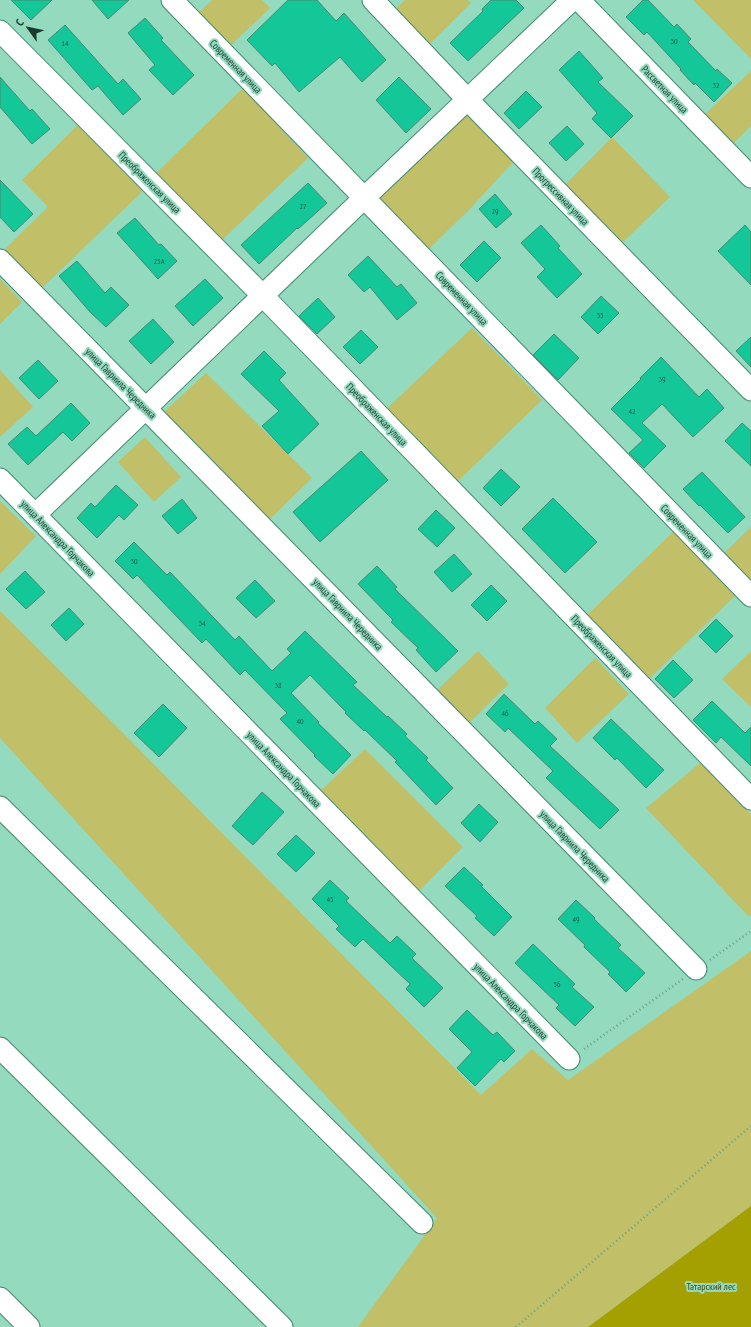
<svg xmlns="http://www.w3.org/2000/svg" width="751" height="1327" font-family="'PT Sans Narrow',sans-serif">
	<rect width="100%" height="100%" fill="#93dabe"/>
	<!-- green -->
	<path fill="#c1c068" d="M212,0H262L270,8L226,50L195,16Z
		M405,0H468L471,3L426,48L392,12Z
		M693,0H751V59Z
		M751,71V126L731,146L702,117Z
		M243,88L308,158L218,244L151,178Z
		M468,106L516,159L469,210L427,251L375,196Z
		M82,121L146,188L41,289L4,250L48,207L22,180Z
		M612,137L670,197L621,244L564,186Z
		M0,279L22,302L0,324Z
		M472,328L542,400L455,484L383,412Z
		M0,370L33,407L0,437Z
		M206,373L312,478L268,521L164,412Z
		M145,437L181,477L154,502L118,462Z
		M0,501L36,536L0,574Z
		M751,527V581L723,554Z
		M675,530L736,595L647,681L584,618Z
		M0,611L121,731L481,1095L532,1049L568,1080L751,951V1206L588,1327H358L437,1218L0,738Z
		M478,651L509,684L467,725L434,693Z
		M751,651V707L722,679Z
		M595,658L629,694L577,743L545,708Z
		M365,749L463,847L417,893L315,796Z
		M700,763L751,814V915L749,917L646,808Z"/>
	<!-- forest -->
	<path fill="#a5a002" d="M751,1206V1327H588Z"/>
	<!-- building -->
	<path fill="#14c798" stroke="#448a71" d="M11,0H52L31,20Z
		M92,0H129L108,19Z
		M288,0H317L336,21L344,13L386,60L362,82L340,57L299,92L275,63L272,66L247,40Z
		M491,0H516L524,8L468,61L450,43L483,11L482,9Z
		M643,0H648L674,27L677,24L691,39L688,42L716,71L717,69L732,83L714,102L695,83L694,85L680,70L681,69L647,32L644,35L626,17Z
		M145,18L163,38L161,40L194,75L173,95L149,70L155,65L128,33Z
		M65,25L118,84L123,79L141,99L123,115L98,86L92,90L48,40Z
		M579,51L603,78L598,82L633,116L611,138L592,119L597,113L559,70Z
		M0,77L30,111L32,109L50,129L32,144L0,107Z
		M399,77L431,109L406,133L376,100Z
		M526,91L542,107L519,129L504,113Z
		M567,126L584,144L566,161L549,143Z
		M0,180L33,214L14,232L0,217Z
		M308,183L327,203L298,229L297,228L259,264L241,245Z
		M495,194L512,214L496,228L479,209Z
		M135,218L159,245L161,244L177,261L158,279L117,233Z
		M541,225L560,246L558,248L582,274L557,298L537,277L545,269L521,243Z
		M745,225L751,232V285L718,251Z
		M484,241L501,258L477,282L460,265Z
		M368,256L397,287L401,284L417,303L397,320L370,287L364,292L348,275Z
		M77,261L105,293L111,287L129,305L106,327L90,312L59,276Z
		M205,279L223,298L193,326L175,306Z
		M601,296L619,313L598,334L581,317Z
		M318,298L335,317L317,334L299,316Z
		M153,319L174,342L151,364L129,341Z
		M361,330L378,347L360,364L343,347Z
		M554,334L579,358L558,380L533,355Z
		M751,337V367L736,351Z
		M264,351L286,373L279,380L319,424L288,454L262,426L279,411L241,374Z
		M661,357L699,397L707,389L724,408L693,437L662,404L642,423L666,446L644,468L629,453L643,440L611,409L641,379L640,378Z
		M38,360L58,381L39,399L19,378Z
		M71,403L90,423L72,441L63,432L28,465L8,444L27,427L36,436Z
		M742,423L751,431V466L725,441Z
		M361,451L388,480L320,542L293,512Z
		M501,469L520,487L501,506L483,488Z
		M702,472L745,517L728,533L700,505L699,506L683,489Z
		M116,485L138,505L124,520L119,515L97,538L77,518L91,503L95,507Z
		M553,498L597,542L565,573L522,529Z
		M182,499L197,518L178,534L162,516Z
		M436,510L455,528L437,547L418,529Z
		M134,542L167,575L170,572L235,640L239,636L272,671L291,653L287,649L305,631L357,682L353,685L387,717L388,716L407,734L405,736L428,758L426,760L453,788L436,805L395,762L397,761L365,730L364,731L345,713L346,712L310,675L291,693L319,722L318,723L351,755L333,774L314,756L315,755L280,719L287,713L245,670L240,675L206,639L202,643L137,575L133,579L115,561Z
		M454,554L472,574L452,592L434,572Z
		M377,566L397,587L395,589L458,651L436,672L416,650L418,648L391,622L393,620L358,584Z
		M25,571L45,592L26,609L6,589Z
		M255,580L275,601L256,618L236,598Z
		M491,585L507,601L487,621L471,605Z
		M69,608L84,624L66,641L51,625Z
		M716,619L733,636L716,653L699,636Z
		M673,660L693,680L674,698L655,679Z
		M504,694L535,724L538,721L557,739L550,746L619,810L600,829L546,778L553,771L508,728L505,732L486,714Z
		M712,701L745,733L751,727V766L721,737L716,743L693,720Z
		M163,704L187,728L159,757L134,733Z
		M611,719L664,770L646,788L617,758L615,760L593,738Z
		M262,792L284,812L253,845L232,826Z
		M479,804L498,822L480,842L461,823Z
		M296,835L315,853L296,872L277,854Z
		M464,867L483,885L481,886L512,917L494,936L475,918L477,916L445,886Z
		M330,880L349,898L346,901L390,943L397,936L416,954L412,958L443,988L424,1007L406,989L410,984L363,939L355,947L336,929L339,926L312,899Z
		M576,900L595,918L594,919L621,945L618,948L645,973L626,992L608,974L610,972L584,947L585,945L558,919Z
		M533,944L575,984L572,987L594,1007L575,1026L556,1008L559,1005L515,963Z
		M467,1010L493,1035L497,1032L515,1051L504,1062L501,1059L475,1086L457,1068L472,1052L449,1029Z"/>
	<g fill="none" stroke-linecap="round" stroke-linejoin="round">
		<!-- minor casing -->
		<g stroke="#448a71" stroke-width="23">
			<path id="minor" d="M172,0L751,596
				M373,0L467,99L751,390
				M579,0L751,177
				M0,31L263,296L751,799
				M0,260L696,969
				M0,479L569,1059
				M35,515L364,198L572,0
				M0,807L422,1223
				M0,1048L282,1327
				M0,1298L29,1327"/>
		</g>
		<!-- path -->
		<path stroke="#68a08a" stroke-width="2.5" stroke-dasharray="1 3" stroke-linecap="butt" d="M710,960L751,931
			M584,1049L683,979
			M516,1327L751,1126"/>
		<!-- minor -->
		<use href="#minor" stroke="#fff" stroke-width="21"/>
	</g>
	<g text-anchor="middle" stroke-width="4" stroke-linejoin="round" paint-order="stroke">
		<!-- number labels -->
		<g font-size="8" fill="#195c48">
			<text x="674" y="44">30</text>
			<text x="65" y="46">14</text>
			<text x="716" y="88">32</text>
			<text x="303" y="209">27</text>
			<text x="495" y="214">29</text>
			<text x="159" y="264">23А</text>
			<text x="600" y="318">35</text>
			<text x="662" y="382">39</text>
			<text x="632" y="414">42</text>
			<text x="134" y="564">30</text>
			<text x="202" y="626">34</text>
			<text x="278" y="688">38</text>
			<text x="505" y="716">46</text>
			<text x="300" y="724">40</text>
			<text x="330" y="902">45</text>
			<text x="576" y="922">49</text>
			<text x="557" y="987">56</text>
		</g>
		<!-- street labels -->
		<g font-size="10" fill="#1b392e" stroke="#93dabe">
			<text transform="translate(236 66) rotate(46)" y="4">Современная улица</text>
			<text transform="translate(665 89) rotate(46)" y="4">Рассветная улица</text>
			<text transform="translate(150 182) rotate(45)" y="4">Преображенская улица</text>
			<text transform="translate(561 196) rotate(46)" y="4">Прогрессивная улица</text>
			<text transform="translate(462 298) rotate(46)" y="4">Современная улица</text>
			<text transform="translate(121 383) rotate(45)" y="4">улица Гавриила Чередника</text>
			<text transform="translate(377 414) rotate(46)" y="4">Преображенская улица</text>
			<text transform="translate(687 531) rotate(46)" y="4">Современная улица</text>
			<text transform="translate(58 538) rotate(46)" y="4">улица Александра Горчакова</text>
			<text transform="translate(348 614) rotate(46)" y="4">улица Гавриила Чередника</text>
			<text transform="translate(602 646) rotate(46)" y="4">Преображенская улица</text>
			<text transform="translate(284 769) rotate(46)" y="4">улица Александра Горчакова</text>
			<text transform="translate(575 846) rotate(46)" y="4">улица Гавриила Чередника</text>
			<text transform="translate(511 1001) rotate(46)" y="4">улица Александра Горчакова</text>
		</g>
		<!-- park labels -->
		<g font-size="10" fill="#474612" stroke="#93dabe">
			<text x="711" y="1290">Татарский лес</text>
		</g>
	</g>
	<!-- north arrow -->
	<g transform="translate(28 28) rotate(303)" stroke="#93dabe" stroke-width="3" paint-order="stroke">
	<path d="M0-3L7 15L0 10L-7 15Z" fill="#1b392e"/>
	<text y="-6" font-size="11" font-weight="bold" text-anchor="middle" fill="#1b392e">С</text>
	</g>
</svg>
